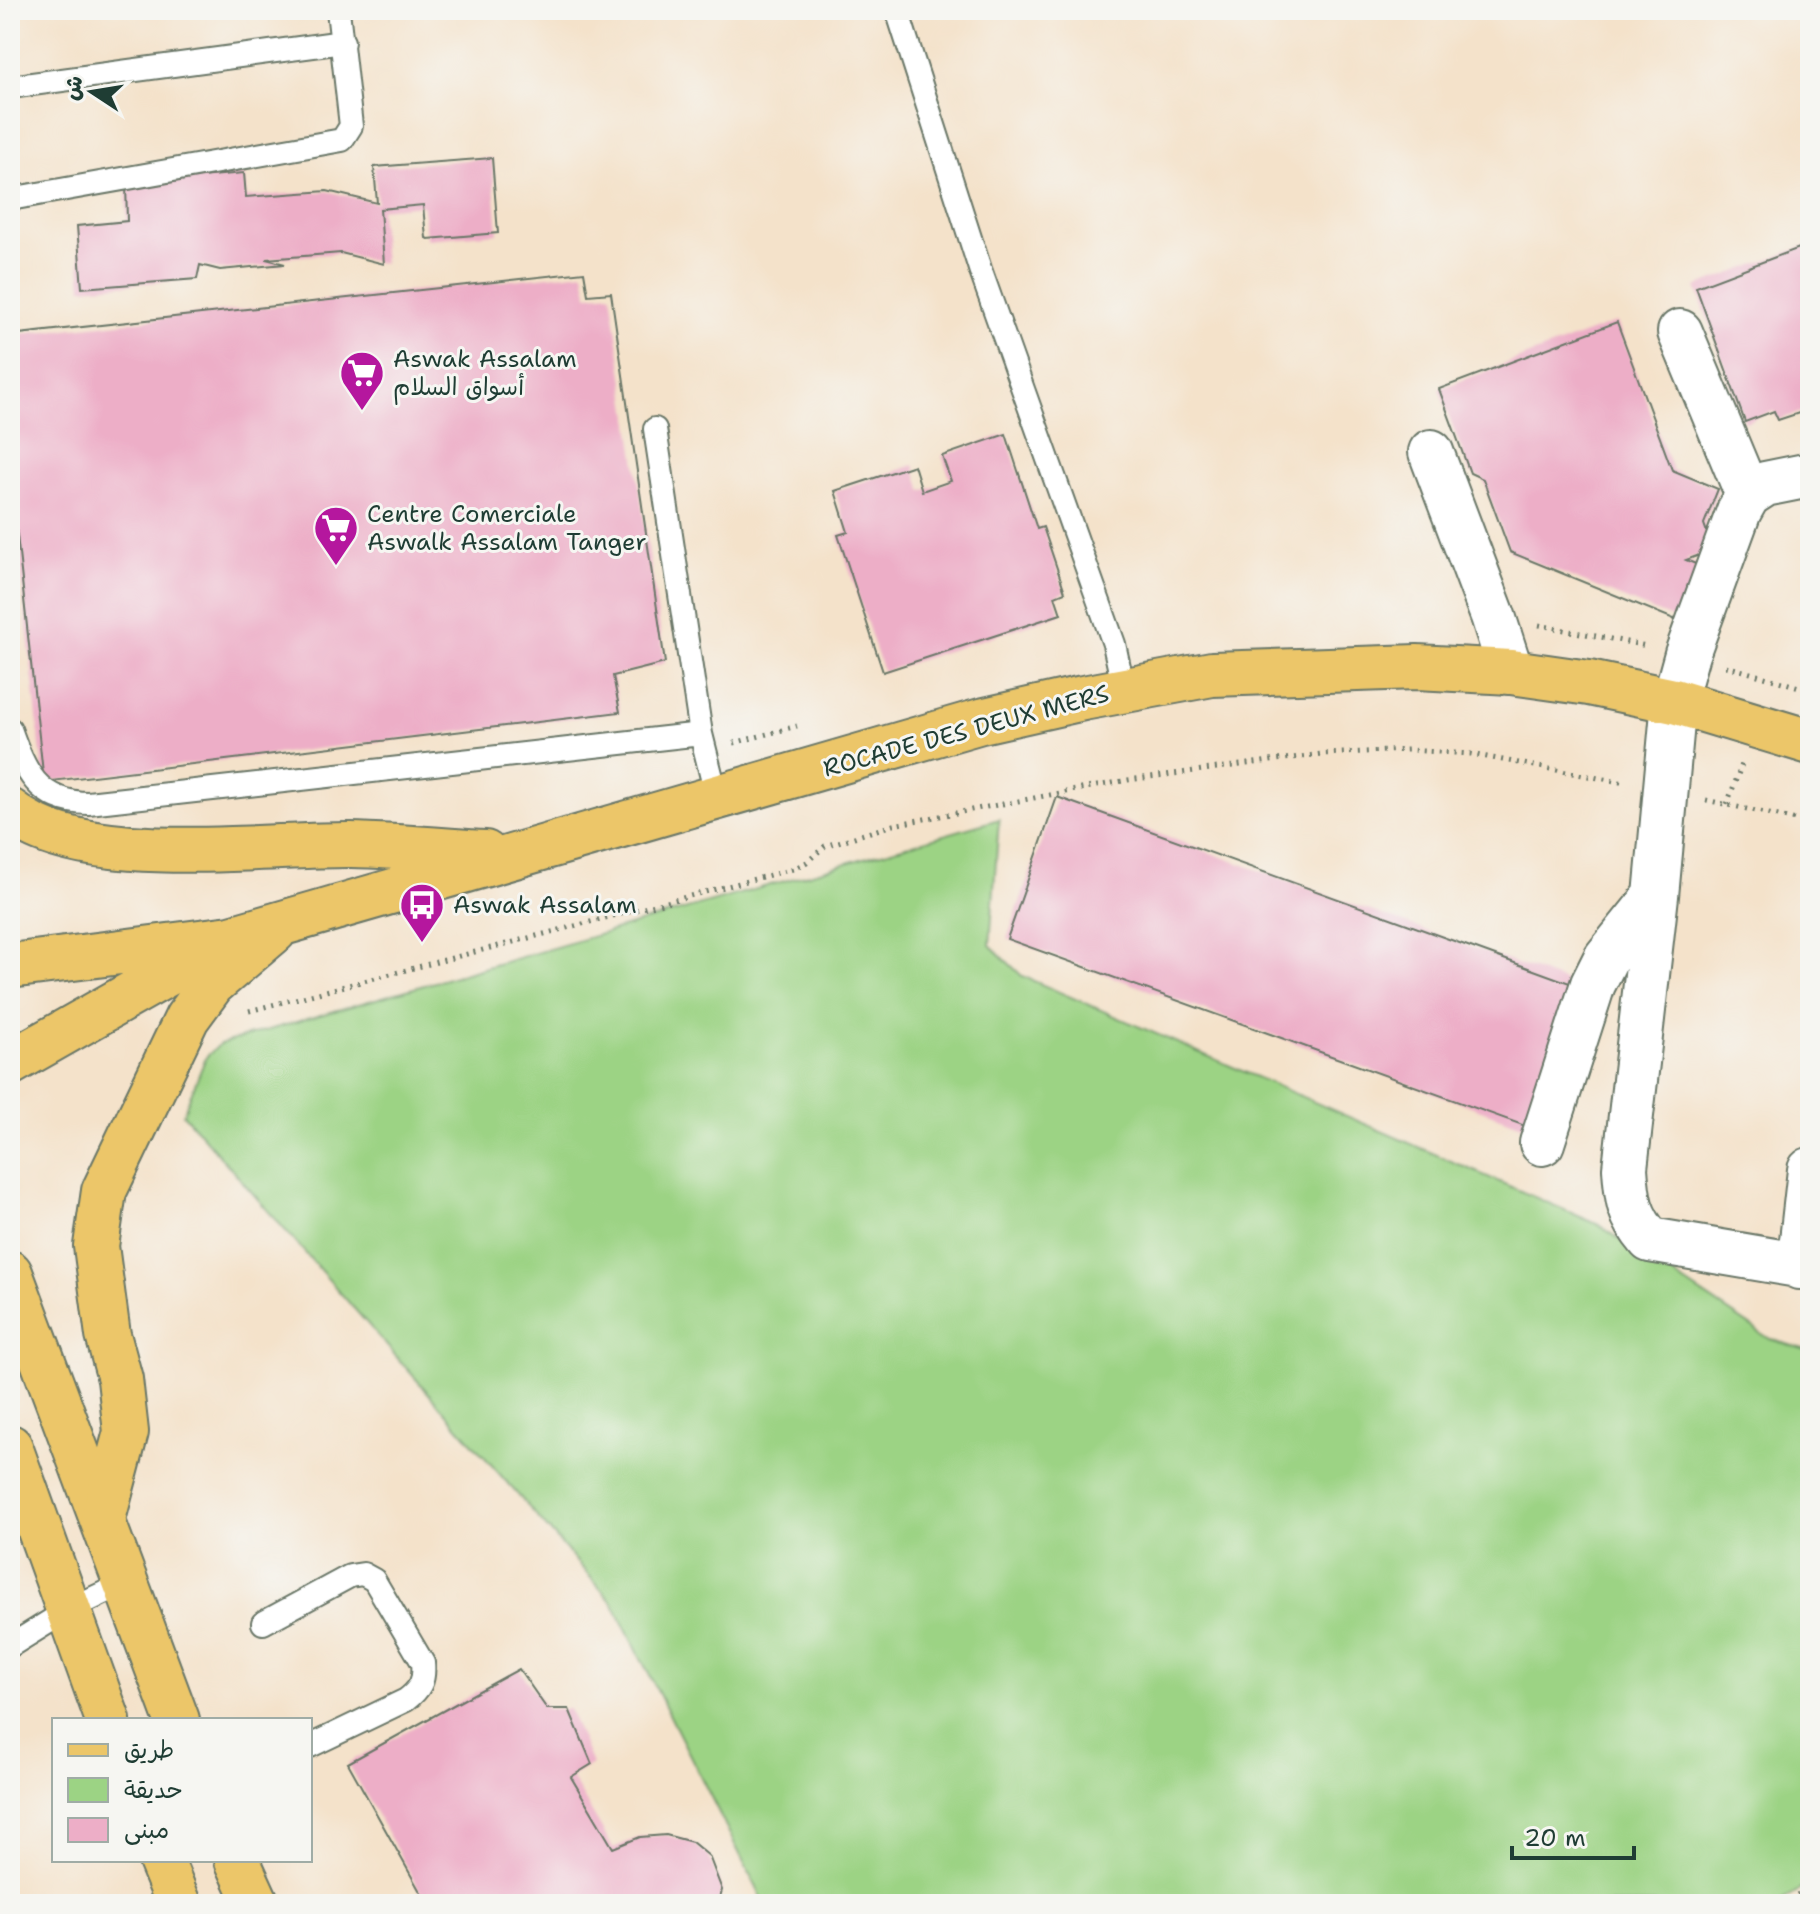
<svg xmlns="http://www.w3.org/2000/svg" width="1820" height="1914" font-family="'Shantell Sans','Playpen Sans Arabic',sans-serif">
	<rect width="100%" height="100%" fill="#f6f6f2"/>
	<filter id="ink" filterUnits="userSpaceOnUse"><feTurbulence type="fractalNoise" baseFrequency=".0125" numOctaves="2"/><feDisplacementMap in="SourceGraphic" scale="16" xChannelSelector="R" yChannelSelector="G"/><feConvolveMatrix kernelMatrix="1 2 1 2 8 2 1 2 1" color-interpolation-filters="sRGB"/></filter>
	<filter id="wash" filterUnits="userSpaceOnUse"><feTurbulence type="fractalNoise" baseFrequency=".006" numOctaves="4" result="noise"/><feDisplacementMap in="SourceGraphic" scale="32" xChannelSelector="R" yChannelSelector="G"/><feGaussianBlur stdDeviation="1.8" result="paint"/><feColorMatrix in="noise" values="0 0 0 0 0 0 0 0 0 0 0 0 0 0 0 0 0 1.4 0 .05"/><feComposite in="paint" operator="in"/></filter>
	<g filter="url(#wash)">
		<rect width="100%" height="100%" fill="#f4e2ca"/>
		<!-- green -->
		<path fill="#9cd384" stroke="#5e885c" stroke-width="2" d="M999,819L990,945L1022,976L1597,1224L1770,1339L1810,1351V1882L1779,1904H765L613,1603L183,1114L206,1057L220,1044Z"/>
		<g id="blocks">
			<!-- building -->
			<path fill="#edaec7" d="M492,158L498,233L428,239L426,238L423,205L380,209L384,264L341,253L266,259L285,264L220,270L200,265L197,279L82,288L77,226L127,221L126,183L180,172L200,177L244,173L246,197L327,191L377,203L374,167Z
				M1810,244V424L1805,411L1778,420L1774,411L1745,422L1696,287Z
				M584,272L588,295L611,293L665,663L613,676L620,712L44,782L10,471V335Z
				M1617,322L1672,470L1718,489L1704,524L1713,550L1686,560L1703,567L1681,622L1510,552L1483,479L1470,473L1439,389Z
				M1006,434L1037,529L1043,527L1065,592L1055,596L1061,614L883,672L838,535L848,532L835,491L914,465L922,491L951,481L942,456Z
				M1057,797L1589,990L1539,1131L1007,939Z
				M519,1669L547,1709H569L592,1764L571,1777L613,1848L640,1837L666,1835L692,1842L709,1856L722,1890L718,1904H427L348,1763Z"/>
		</g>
	</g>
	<g filter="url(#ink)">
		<use href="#blocks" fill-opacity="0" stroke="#6a7768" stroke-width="2"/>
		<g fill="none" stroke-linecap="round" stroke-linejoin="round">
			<!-- lane casing -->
			<g stroke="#6a7768" stroke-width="26">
				<path id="lane" d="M897,10L980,269L1114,644L1124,690
					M10,87L343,42
					M10,199L342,140L351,126L338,10
					M655,429L701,734L717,798
					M10,729C25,771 37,802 88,803L701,734
					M263,1623L350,1576L363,1574L374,1580L423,1663C425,1681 420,1689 406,1700L310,1746
					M10,1646L68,1610L125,1583"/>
			</g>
			<!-- street casing -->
			<g stroke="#6a7768" stroke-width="48">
				<path id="street" d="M1680,332L1748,495
					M1431,452L1493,616L1511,672
					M1810,475L1765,484L1748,495L1739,511L1687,654L1674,701L1656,896L1625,1168C1627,1199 1629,1216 1650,1240L1810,1267
					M1542,1143L1593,984L1606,958L1656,896
					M1799,1267L1810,1170"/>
			</g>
			<!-- primary casing -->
			<g stroke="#6a7768" stroke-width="48">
				<path id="primary" d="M10,1273L177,1720
					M10,1447L108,1720
					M161,1860L179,1904
					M237,1860L257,1904"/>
			</g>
			<!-- highway casing -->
			<g stroke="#6a7768" stroke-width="48">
				<path id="highway" d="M10,811C79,870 262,844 351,845C395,846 440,850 485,853
					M10,966L231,938L981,721L1083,698L1212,674L1417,667L1511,672L1589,683L1674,701L1810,742
					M10,1063L211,949
					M103,1519L126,1432L120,1379L108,1335L96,1246L104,1191L187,1018L212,984L274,931"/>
			</g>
			<!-- path -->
			<path stroke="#6a7768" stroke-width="5" stroke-dasharray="2 6" stroke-linecap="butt" d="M1539,625L1647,646
				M1726,666L1810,690
				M734,743L797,726
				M1706,800L1810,823
				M1727,804L1742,764
				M249,1011L793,869L807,862L825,846L893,825L1128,780L1322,754L1408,750L1471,754L1625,783
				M1784,1904L1810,1886"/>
			<!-- lane -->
			<use href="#lane" stroke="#fff" stroke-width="22"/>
			<!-- street -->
			<use href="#street" stroke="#fff" stroke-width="44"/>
			<!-- primary -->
			<use href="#primary" stroke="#ecc669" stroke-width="44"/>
			<!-- highway -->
			<use href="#highway" stroke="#ecc669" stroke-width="44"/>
		</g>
	</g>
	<!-- icons -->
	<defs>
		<g id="supermarket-pin" transform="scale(2.3)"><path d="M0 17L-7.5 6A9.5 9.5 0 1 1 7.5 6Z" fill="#b5179e" stroke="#f6f6f2"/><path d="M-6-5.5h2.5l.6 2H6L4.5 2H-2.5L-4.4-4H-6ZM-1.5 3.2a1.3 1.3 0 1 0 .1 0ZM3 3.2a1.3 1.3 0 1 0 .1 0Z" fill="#fff"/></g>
		<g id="bus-pin" transform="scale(2.3)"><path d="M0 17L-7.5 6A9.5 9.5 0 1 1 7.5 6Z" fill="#b5179e" stroke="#f6f6f2"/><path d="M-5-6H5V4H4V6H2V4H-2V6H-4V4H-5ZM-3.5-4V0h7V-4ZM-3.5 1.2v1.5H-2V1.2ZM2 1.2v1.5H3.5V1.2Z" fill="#fff"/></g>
	</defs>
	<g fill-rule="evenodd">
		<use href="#supermarket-pin" x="362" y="373"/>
		<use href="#supermarket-pin" x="336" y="528"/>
		<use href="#bus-pin" x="422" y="905"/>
	</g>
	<g text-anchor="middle" stroke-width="6" stroke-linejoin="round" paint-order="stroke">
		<!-- poi labels -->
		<g font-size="24" fill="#1f3d34" stroke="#f6f6f2" text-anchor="start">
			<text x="393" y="367">Aswak Assalam<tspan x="393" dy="28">أسواق السلام</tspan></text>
			<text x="367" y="522">Centre Comerciale<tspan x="367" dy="28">Aswalk Assalam Tanger</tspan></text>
			<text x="453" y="913">Aswak Assalam</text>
		</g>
		<!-- street labels -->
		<g font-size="24" fill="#1f3d34" stroke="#f6f6f2">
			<text transform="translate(966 731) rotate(-15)" y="8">ROCADE DES DEUX MERS</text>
		</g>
	</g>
	<!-- margin -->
	<rect width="1820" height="1914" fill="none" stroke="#f6f6f2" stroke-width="40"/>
	<!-- legend -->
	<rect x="52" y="1718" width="260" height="144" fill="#f6f6f2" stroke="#a0aca6" stroke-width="2"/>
	<rect x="68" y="1744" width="40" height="12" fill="#ecc669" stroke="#a0aca6" stroke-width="2"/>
	<text x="124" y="1758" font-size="24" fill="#1f3d34">طريق</text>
	<rect x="68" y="1778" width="40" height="24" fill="#9cd384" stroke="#a0aca6" stroke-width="2"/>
	<text x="124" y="1798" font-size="24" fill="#1f3d34">حديقة</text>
	<rect x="68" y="1818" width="40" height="24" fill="#edaec7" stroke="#a0aca6" stroke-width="2"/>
	<text x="124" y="1838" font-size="24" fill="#1f3d34">مبنى</text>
	<!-- north arrow -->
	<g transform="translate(92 92) rotate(282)" stroke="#f6f6f2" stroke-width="6" paint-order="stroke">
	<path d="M0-6L14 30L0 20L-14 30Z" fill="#1f3d34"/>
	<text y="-12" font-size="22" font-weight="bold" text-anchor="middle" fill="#1f3d34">ش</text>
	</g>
	<!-- scale -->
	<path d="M1512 1846v12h122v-12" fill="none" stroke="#1f3d34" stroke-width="4"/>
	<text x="1524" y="1846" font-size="24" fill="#1f3d34" stroke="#f6f6f2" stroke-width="6" paint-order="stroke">20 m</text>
</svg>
